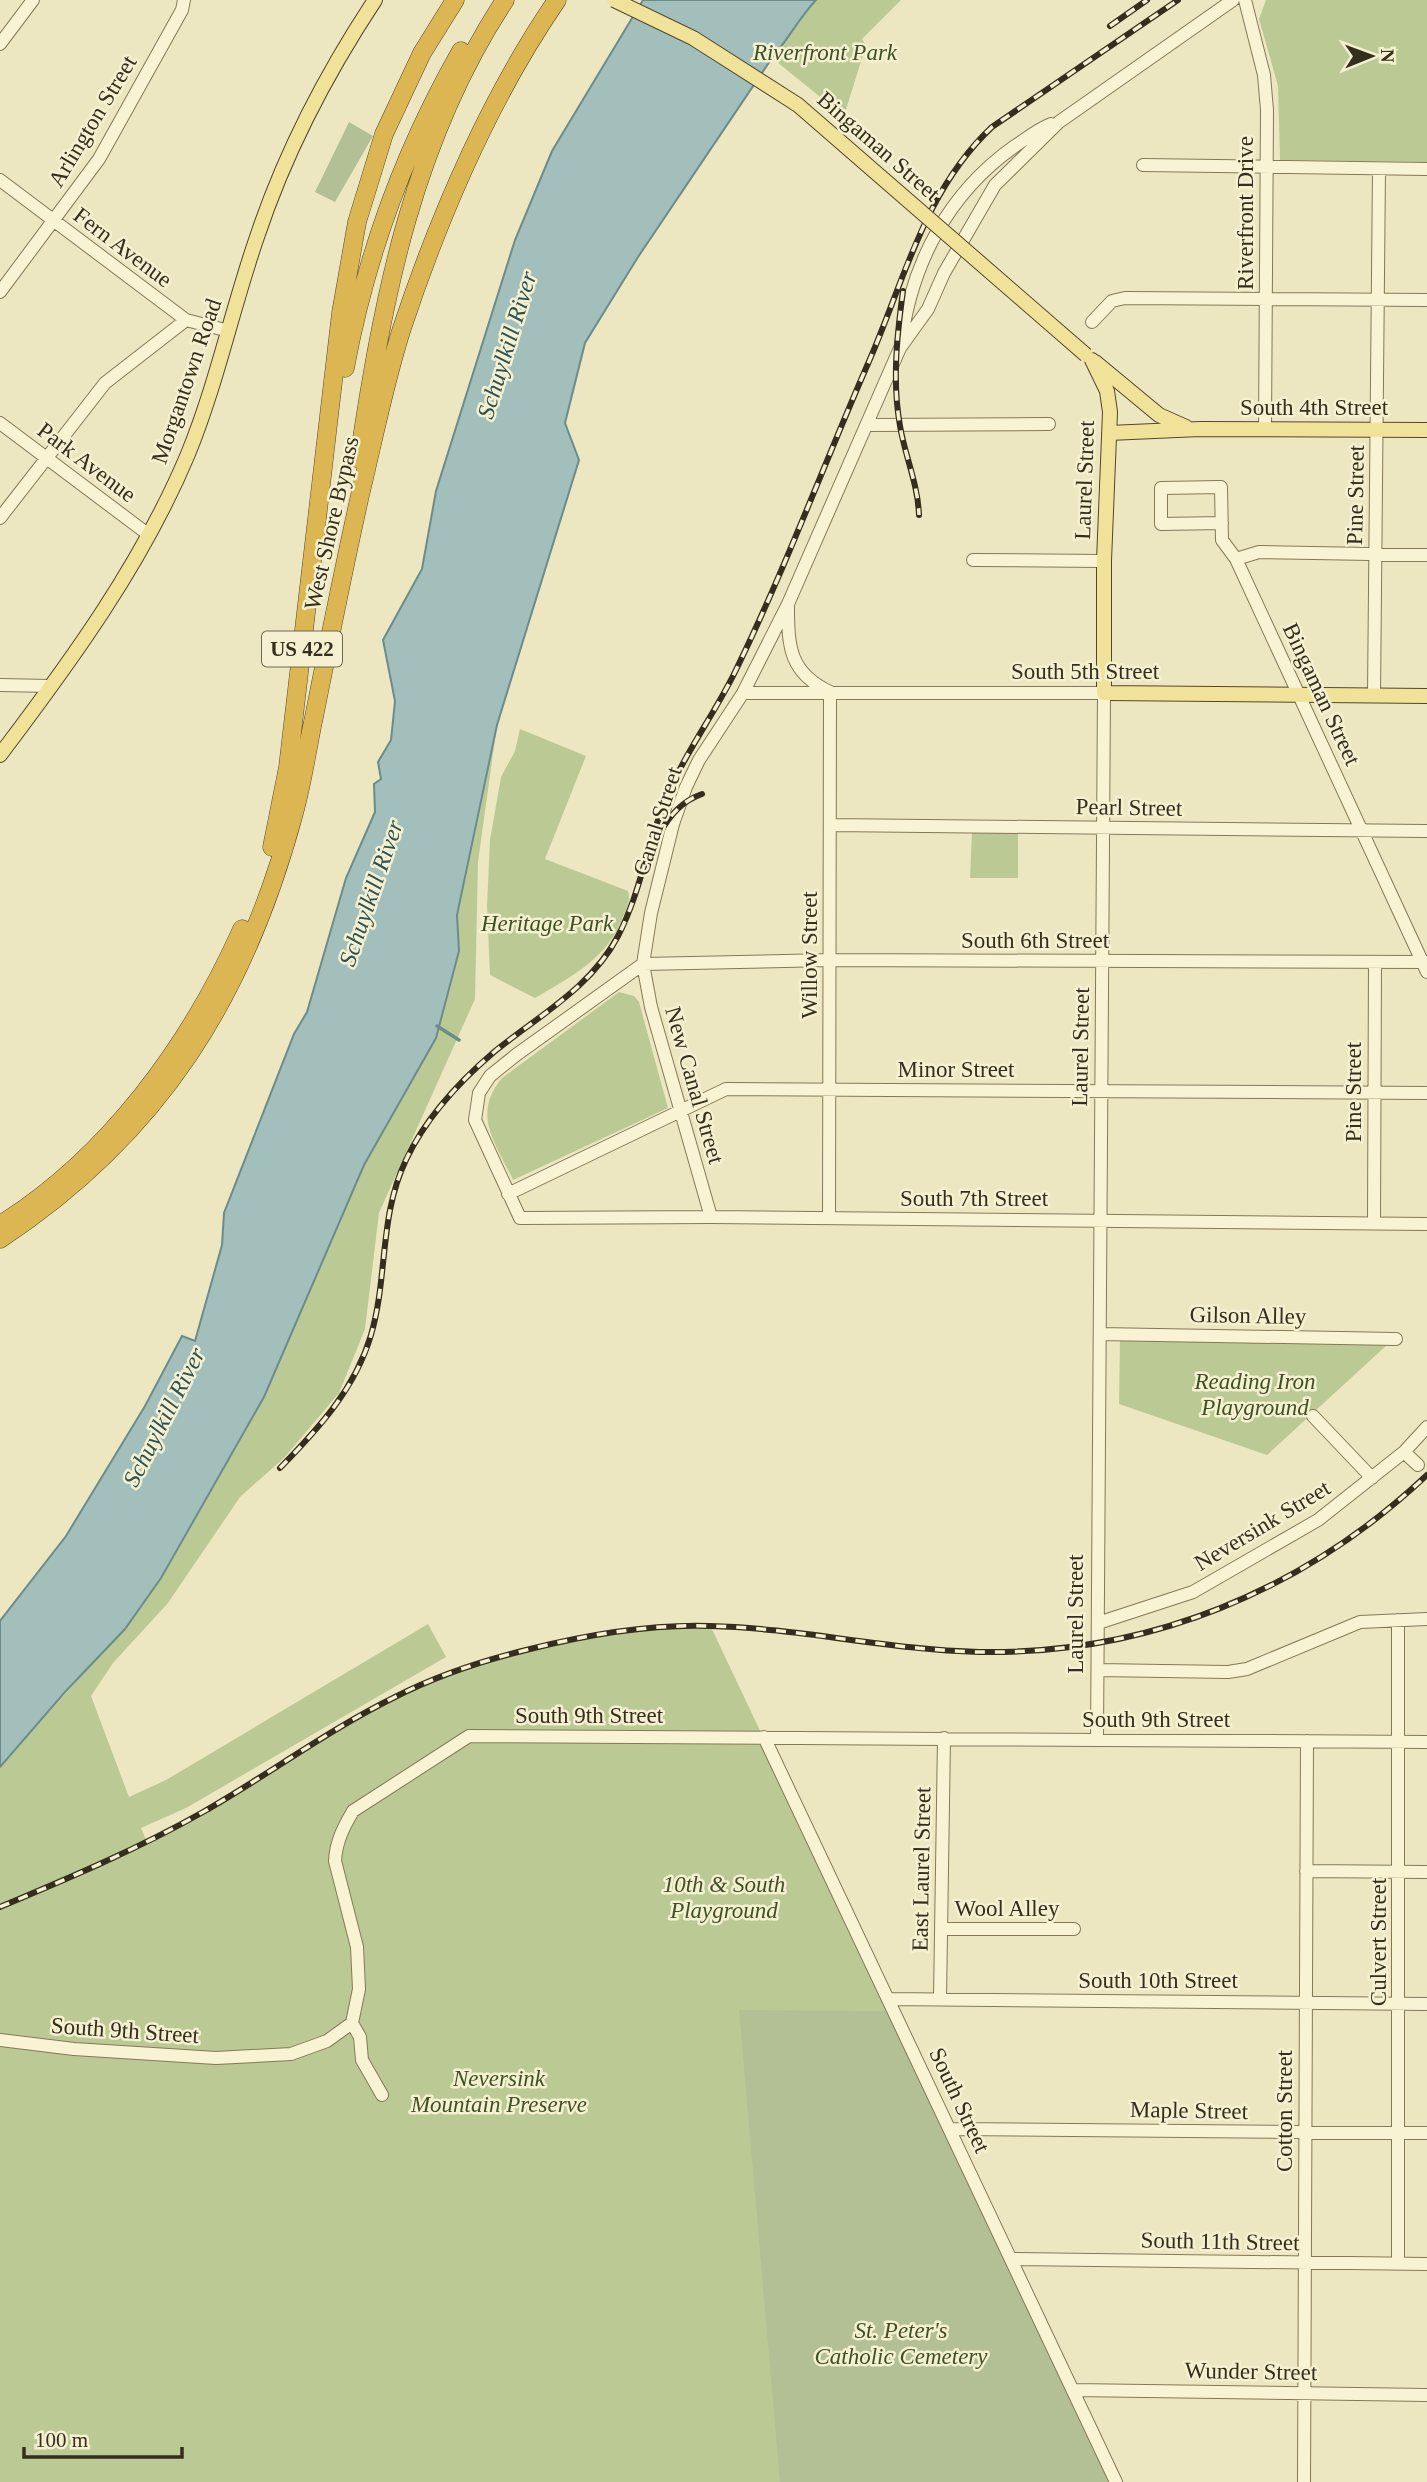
<svg xmlns="http://www.w3.org/2000/svg" width="1427" height="2482" font-family="Georgia,serif">
	<rect width="100%" height="100%" fill="#ede7c1"/>
	<!-- green -->
	<path fill="#bbca95" d="M816,0H901L862,39L866,45L845,113H840L772,58C789,38 799,18 816,0Z
		M1266,0H1427V162L1280,160L1278,86L1259,19Z
		M497,725L478,862L475,999L379,1213L365,1329L339,1393L284,1458L240,1497L168,1603L113,1663L91,1696L129,1797L166,1780L428,1624L446,1657L186,1808L141,1828L147,1842C234,1802 309,1740 395,1697C492,1649 603,1628 710,1625L1116,2482H0V1767L82,1675L161,1578L264,1397L364,1165L397,1104L459,951L457,915Z
		M520,729L586,756L545,859L628,891C631,901 627,908 623,917C607,959 572,976 535,998L490,975L487,906L490,840L501,777L515,751Z
		M972,832H1018V878H970Z
		M619,992L634,996L639,1002L668,1108L513,1180C496,1143 471,1115 502,1078Z
		M1120,1339L1387,1345L1267,1455L1119,1404Z"/>
	<!-- cemetery -->
	<path fill="#b3bf94" d="M349,122L373,136L335,202L315,192Z
		M739,2010L886,2011L893,2020L1012,2268L1109,2482H780Z"/>
	<!-- water -->
	<path fill="#a3bfbb" stroke="#6b8c8a" stroke-width="2" d="M643,0H816C799,18 789,38 772,58L638,257L585,343L565,423L579,460L497,725L457,915L459,951L436,1038L364,1165L264,1397L161,1578L125,1629L65,1692L0,1767V1621L66,1536L145,1406L182,1336L195,1341L222,1245L224,1213L294,1034L307,1012L346,878L375,812L374,784L381,779L378,762L391,740L395,701L383,640L422,569L436,491L515,240L552,151Z"/>
	<g fill="none" stroke-linecap="round" stroke-linejoin="round">
		<!-- stream -->
		<path stroke="#6b8c8a" stroke-width="3.5" d="M437,1026L459,1040"/>
		<!-- minor casing -->
		<g stroke="#857859" stroke-width="14">
			<path id="minor" d="M1245,0L1264,75L1267,110L1265,429
				M0,44L33,0
				M1143,165L1427,169
				M0,180L186,320L229,331
				M0,292L99,159L182,10L184,0
				M1092,322L1112,301L1125,298L1427,300
				M901,344C911,264 948,193 1015,146C1027,138 1038,129 1051,124
				M0,423L149,535
				M868,425L1049,424
				M0,518L105,383L186,320
				M1222,523L1161,524V488L1221,487L1222,540L1236,559L1427,972
				M1236,559L1259,552L1427,555
				M973,560L1104,561
				M788,607C788,648 790,673 830,692L829,1218
				M0,685L51,686
				M743,693H1104L1097,1739
				M1374,695L1379,169
				M831,825L1427,831
				M643,964L516,1055L490,1076L479,1093L475,1120L520,1218L711,1217L1427,1224
				M643,964L830,960L1427,962
				M508,1194L726,1089L1427,1093
				M711,1217L651,1007L643,964L651,913L673,824L686,787L699,760L743,693L788,604L900,348L928,309L944,273L995,185L1059,122L1233,0
				M1374,1223L1375,962
				M1100,1334L1396,1339
				M1313,1416L1372,1478
				M1404,1452L1418,1465
				M1098,1623L1193,1592L1318,1520L1404,1452L1427,1427
				M1098,1670L1228,1672L1247,1669L1360,1622L1427,1619
				M764,1737L1116,2482
				M1306,1871L1427,1872
				M941,1929H1074
				M888,1999L1427,2004
				M940,1999L944,1738
				M352,2023L360,2037L362,2060L382,2095
				M0,2040L74,2049L216,2058L291,2054L327,2041L352,2023L359,1989L357,1947L335,1861C336,1842 343,1828 353,1811L469,1736L1427,1742
				M951,2129L1427,2133
				M1012,2259L1427,2264
				M1398,2264V1620
				M1074,2390L1427,2395
				M1304,2482L1307,1741"/>
		</g>
		<!-- major casing -->
		<g stroke="#53452d" stroke-width="16">
			<path id="major" d="M1092,360L1107,391L1110,412L1104,561V693L1427,696
				M1095,362L1159,415L1186,427
				M1109,433L1200,429L1427,430
				M0,755C71,661 142,564 188,454C217,383 232,309 257,237C285,153 326,74 375,0"/>
		</g>
		<!-- highway casing -->
		<g stroke="#53452d" stroke-width="19">
			<path id="highway" d="M345,368C366,255 404,151 461,51
				M359,459C382,298 414,138 505,0
				M272,847L288,767L341,313L357,222L384,134L422,53L455,0
				M0,1225C109,1157 191,1044 242,929
				M0,1239C160,1133 245,996 294,813C303,781 307,749 314,717C329,642 344,566 361,491C374,437 385,381 402,328C440,214 489,99 557,0"/>
		</g>
		<!-- minor -->
		<use href="#minor" stroke="#f8f3d3" stroke-width="12"/>
		<!-- major -->
		<use href="#major" stroke="#f0e399" stroke-width="14"/>
		<!-- highway -->
		<use href="#highway" stroke="#dbb652" stroke-width="18"/>
		<!-- rail casing -->
		<g stroke="#352d1d" stroke-width="6">
			<path id="rail" d="M1110,26L1147,0
				M903,291C897,335 892,381 900,426C905,456 918,484 919,515
				M660,833C670,815 682,801 702,794
				M280,1468C319,1428 355,1389 371,1335C388,1277 379,1216 406,1160C425,1119 460,1081 494,1052C538,1016 591,988 618,936C642,890 648,837 670,789C688,749 714,714 734,674C784,572 824,464 870,359C905,278 925,190 992,127L1178,0
				M0,1907C69,1878 138,1849 203,1812C268,1775 328,1730 395,1697C436,1676 481,1661 526,1650C585,1635 649,1624 710,1626C799,1628 889,1650 979,1652C1148,1655 1304,1591 1427,1475"/>
		</g>
		<!-- rail -->
		<use href="#rail" stroke="#f4f0d0" stroke-width="3.5" stroke-dasharray="10" stroke-linecap="butt"/>
		<!-- major-bridge casing -->
		<g stroke="#53452d" stroke-width="16" stroke-linecap="butt">
			<path id="major-bridge" d="M614,0L693,38L798,105L1086,355"/>
		</g>
		<!-- major-bridge -->
		<use href="#major-bridge" stroke="#f0e399" stroke-width="14"/>
	</g>
	<g text-anchor="middle" stroke-width="5" stroke-linejoin="round" paint-order="stroke">
		<!-- shield labels -->
		<rect fill="#f4f0d0" stroke="#6e6853" stroke-width="2" x="262" y="631.5" width="80" height="35" rx="5"/>
		<g font-size="21" font-weight="bold" fill="#352d1d">
			<text x="302" y="656">US 422</text>
		</g>
		<!-- park labels -->
		<g font-size="23" font-style="italic" fill="#3e5124" stroke="#f4f0d0">
			<text x="825" y="60">Riverfront Park</text>
			<text x="547" y="931">Heritage Park</text>
			<text x="1255" y="1389">Reading Iron<tspan x="1255" dy="26">Playground</tspan></text>
			<text x="724" y="1892">10th &amp; South<tspan x="724" dy="26">Playground</tspan></text>
			<text x="499" y="2086">Neversink<tspan x="499" dy="26">Mountain Preserve</tspan></text>
			<text x="901" y="2338">St. Peter's<tspan x="901" dy="26">Catholic Cemetery</tspan></text>
		</g>
		<!-- street labels -->
		<g font-size="23" fill="#352d1d" stroke="#f4f0d0">
			<text transform="translate(92 121) rotate(-59)" y="8">Arlington Street</text>
			<text transform="translate(879 146) rotate(41)" y="8">Bingaman Street</text>
			<text transform="translate(1245 213) rotate(-90)" y="8">Riverfront Drive</text>
			<text transform="translate(123 247) rotate(37)" y="8">Fern Avenue</text>
			<text transform="translate(186 381) rotate(-71)" y="8">Morgantown Road</text>
			<text x="1314" y="415">South 4th Street</text>
			<text transform="translate(87 462) rotate(37)" y="8">Park Avenue</text>
			<text transform="translate(1084 480) rotate(-88)" y="8">Laurel Street</text>
			<text transform="translate(1355 495) rotate(-89)" y="8">Pine Street</text>
			<text transform="translate(331 523) rotate(-77)" y="8">West Shore Bypass</text>
			<text x="1085" y="679">South 5th Street</text>
			<text transform="translate(1322 694) rotate(65)" y="8">Bingaman Street</text>
			<text transform="translate(1129 807) rotate(1)" y="8">Pearl Street</text>
			<text transform="translate(657 821) rotate(-72)" y="8">Canal Street</text>
			<text x="1035" y="948">South 6th Street</text>
			<text transform="translate(809 955) rotate(-90)" y="8">Willow Street</text>
			<text transform="translate(1080 1047) rotate(-89)" y="8">Laurel Street</text>
			<text x="956" y="1077">Minor Street</text>
			<text transform="translate(695 1085) rotate(74)" y="8">New Canal Street</text>
			<text transform="translate(1353 1092) rotate(-90)" y="8">Pine Street</text>
			<text x="974" y="1206">South 7th Street</text>
			<text transform="translate(1248 1315) rotate(1)" y="8">Gilson Alley</text>
			<text transform="translate(1262 1525) rotate(-31)" y="8">Neversink Street</text>
			<text transform="translate(1075 1614) rotate(-90)" y="8">Laurel Street</text>
			<text x="589" y="1723">South 9th Street</text>
			<text x="1156" y="1727">South 9th Street</text>
			<text transform="translate(921 1869) rotate(-89)" y="8">East Laurel Street</text>
			<text x="1007" y="1916">Wool Alley</text>
			<text transform="translate(1378 1942) rotate(-90)" y="8">Culvert Street</text>
			<text x="1158" y="1988">South 10th Street</text>
			<text transform="translate(125 2030) rotate(4)" y="8">South 9th Street</text>
			<text transform="translate(960 2100) rotate(65)" y="8">South Street</text>
			<text transform="translate(1189 2110) rotate(1)" y="8">Maple Street</text>
			<text transform="translate(1284 2111) rotate(-90)" y="8">Cotton Street</text>
			<text transform="translate(1220 2241) rotate(1)" y="8">South 11th Street</text>
			<text transform="translate(1251 2371) rotate(1)" y="8">Wunder Street</text>
		</g>
		<!-- water labels -->
		<g font-size="24" font-style="italic" fill="#2c5155" stroke="#f4f0d0">
			<text transform="translate(507 345) rotate(-73)" y="8">Schuylkill River</text>
			<text transform="translate(371 893) rotate(-71)" y="8">Schuylkill River</text>
			<text transform="translate(164 1417) rotate(-63)" y="8">Schuylkill River</text>
		</g>
	</g>
	<!-- north arrow -->
	<g transform="translate(1371 56) rotate(89)" stroke="#f4f0d0" stroke-width="5" paint-order="stroke">
	<path d="M0-5L12 26L0 18L-12 26Z" fill="#352d1d"/>
	<text y="-10" font-size="19" font-weight="bold" text-anchor="middle" fill="#352d1d">N</text>
	</g>
	<!-- scale -->
	<path d="M24 2447v10h158v-10" fill="none" stroke="#352d1d" stroke-width="3.5"/>
	<text x="35" y="2447" font-size="21" fill="#352d1d" stroke="#f4f0d0" stroke-width="5" paint-order="stroke">100 m</text>
</svg>
